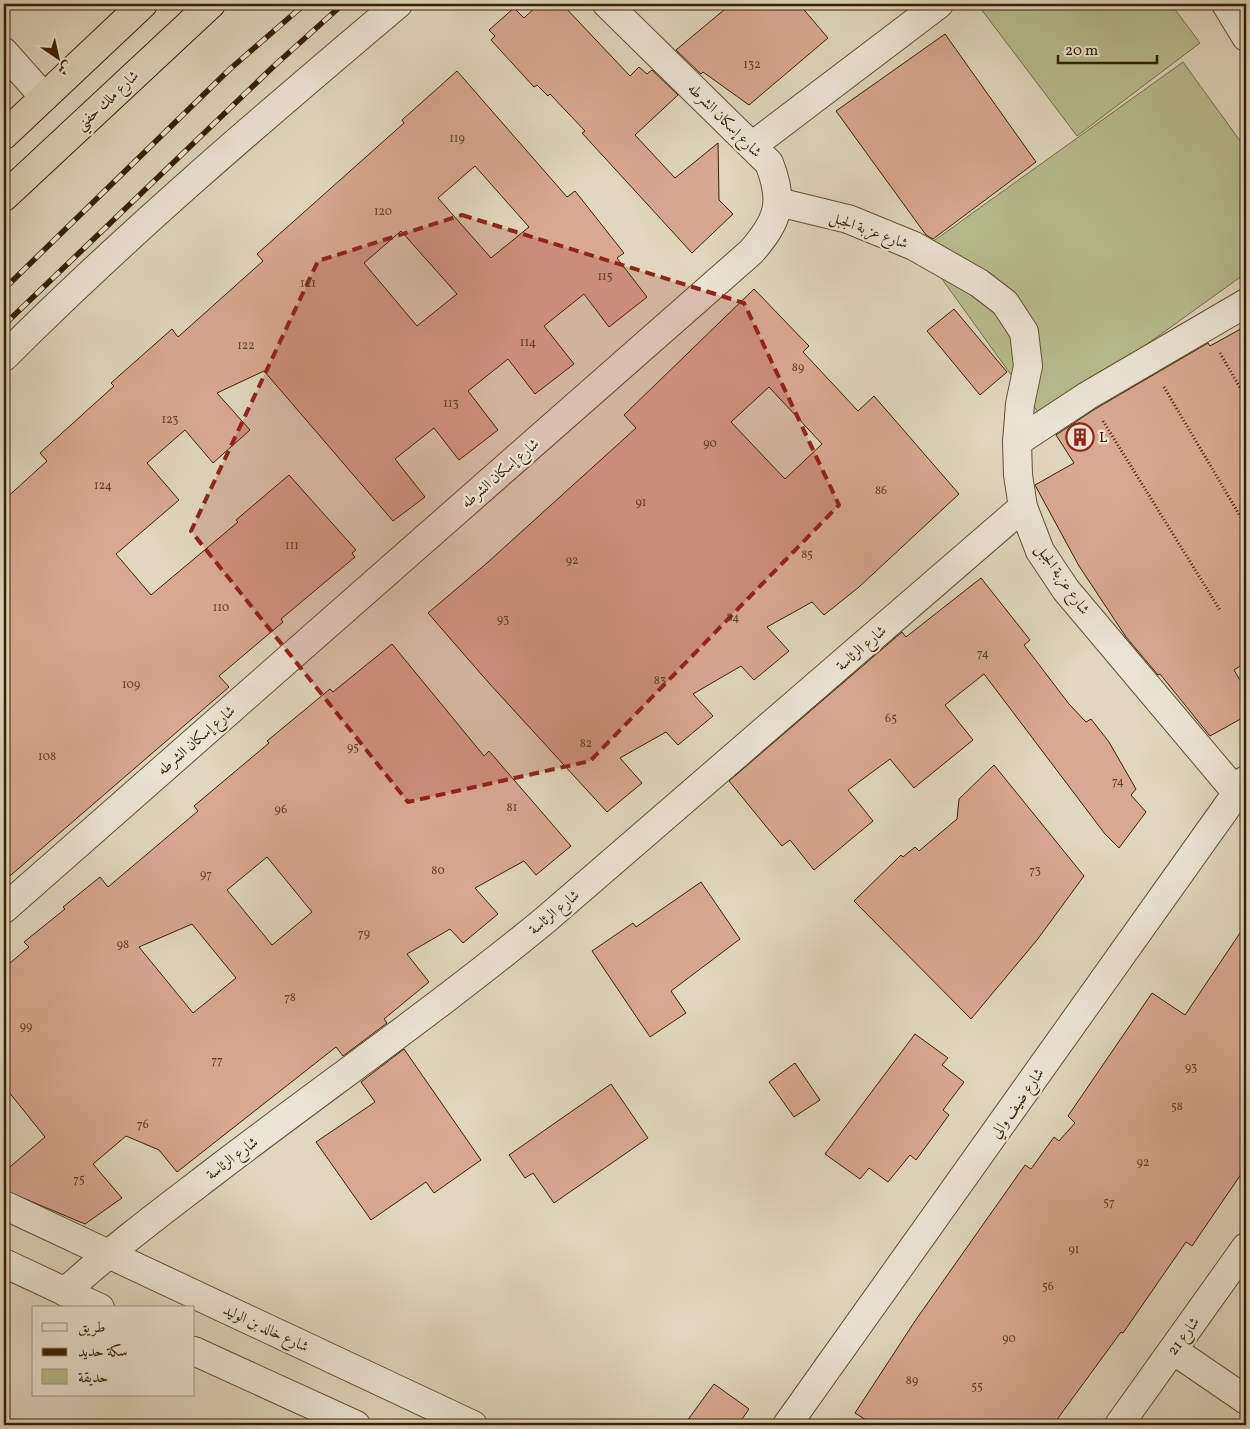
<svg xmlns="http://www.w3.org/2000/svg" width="1250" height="1429" font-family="Vollkorn,Amiri,serif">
	<rect width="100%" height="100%" fill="#e1d7be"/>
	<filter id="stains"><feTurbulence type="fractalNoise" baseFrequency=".004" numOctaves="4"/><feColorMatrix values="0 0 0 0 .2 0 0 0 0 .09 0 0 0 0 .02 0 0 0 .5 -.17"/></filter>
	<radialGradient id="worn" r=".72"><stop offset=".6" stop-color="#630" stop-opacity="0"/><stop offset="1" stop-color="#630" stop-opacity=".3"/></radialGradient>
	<!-- green -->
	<path fill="#b7bd8e" stroke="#776e47" d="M980,4H1171L1200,43L1077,136L978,5Z
		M1183,62L1246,149V273L1043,419L921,250Z"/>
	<!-- building -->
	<path fill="#d8a891" stroke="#372000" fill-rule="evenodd" d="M539,4H562L630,76L639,67L647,74L652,70L678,95L635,135L675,178L718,143L719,200L733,214L692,253L582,133L585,131L550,94L548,96L537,85L534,87L491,40L495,36L489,30L514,8L524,18Z
		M731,4H799L828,38L749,105L703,72L701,74L676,50Z
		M945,34L1036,162L933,239L926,235L836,111Z
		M457,71L567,197L575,191L624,253L617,258L647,297L609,327L584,294L544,326L574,364L535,394L508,359L468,391L498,430L459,460L434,428L395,459L425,497L393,521L264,371L217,393L250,430L213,463L185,430L147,463L179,500L116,554L151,595L238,522L236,520L289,475L356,550L352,553L355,557L281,619L283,622L219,676L229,687L4,881V500L47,461L40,453L114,386L111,383L172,329L178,337L263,261L257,254L404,123L402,120ZM475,166L529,227L491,258L438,198ZM401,231L457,294L417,326L364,263Z
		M754,289L809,346L803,352L858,411L874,396L959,494L859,587L824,615L812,602L767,627L789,651L754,680L741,666L693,694L713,716L678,745L666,732L620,758L642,783L607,812L488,682L428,613L487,563L636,428L624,415ZM769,387L822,444L785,479L731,422Z
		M954,309L1007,372L980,395L927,331Z
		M1246,326V662L1234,670L1246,690V716L1210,736L1160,674L1158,675L1126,637L1079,566L1035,485L1074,463L1056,435L1095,409L1208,343L1210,346Z
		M981,578L1030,640L1024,645L1069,704L1086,722L1091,719L1109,742L1136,789L1131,795L1146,812L1119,848L1105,834L984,674L945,705L973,740L914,788L890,759L848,790L873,821L814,870L790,840L782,846L729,781L902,632L906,637Z
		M392,644L484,756L489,751L571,846L536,875L524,861L475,888L498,914L463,943L450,929L407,954L429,982L384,1019L387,1023L343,1056L336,1047L177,1172L159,1150L126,1136L93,1164L122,1198L85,1224L4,1190V1172L45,1137L4,1086V968L29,947L24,942L65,909L63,907L100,877L108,887L198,811L194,806L269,743L267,741L330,689L333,692ZM267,857L312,912L272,945L227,890ZM192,924L236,978L193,1013L139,947Z
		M994,765L1084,876L1037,940L971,1019L854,901L901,855L903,857L915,847L919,851L957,819L959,799Z
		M701,882L740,939L671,991L686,1013L650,1037L592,951L633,923L636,927Z
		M1246,924V1167L1192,1246L1186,1242L1123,1333L1121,1332L1053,1425H874L855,1413L915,1321L1025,1165L1031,1169L1054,1137L1059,1141L1075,1123L1068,1116L1152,993L1185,1015Z
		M915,1034L948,1058L942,1065L964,1082L943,1110L949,1115L916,1160L910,1155L888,1182L869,1168L860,1179L825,1154Z
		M404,1049L481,1160L434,1193L426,1182L371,1220L316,1142L375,1102L361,1082Z
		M795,1063L820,1100L794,1117L769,1082Z
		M611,1084L648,1138L554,1203L533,1173L525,1178L509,1155Z
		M714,1384L749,1409L738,1425H684Z"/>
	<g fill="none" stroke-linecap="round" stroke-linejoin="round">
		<!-- minor casing -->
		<g stroke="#624e30" stroke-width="30">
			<path id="minor" d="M1226,4L1246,37
				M4,52L44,97
				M752,146L939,4
				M778,202L848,219L914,246L979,283L1005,303L1024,332L1028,366L1020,404L1017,442L1018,475L1023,507L1040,551L1066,590L1237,793
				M4,357C129,232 263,118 398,4
				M1017,442L1087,396L1246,303
				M4,909L751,252C778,221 785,203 769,163L607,4
				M4,1205L473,1425
				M4,1263L100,1308
				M65,1292C113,1248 164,1210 215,1171C325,1087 438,1008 544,921L1023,507
				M1173,1350L1246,1400
				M194,1351L356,1425
				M787,1425L1246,780
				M1119,1425L1246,1247"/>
		</g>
		<!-- highway casing -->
		<g stroke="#372000" stroke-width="30">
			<path id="highway" d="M4,135L143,4
				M4,197L211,4"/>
		</g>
		<!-- path -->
		<path stroke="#372000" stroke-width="3" stroke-dasharray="1 2.5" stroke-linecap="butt" d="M1220,353L1246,398
			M1164,387L1246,526
			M1103,421L1220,610"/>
		<!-- minor -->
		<use href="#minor" stroke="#ece5d5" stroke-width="28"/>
		<!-- highway -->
		<use href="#highway" stroke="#e1d7be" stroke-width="28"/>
		<!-- rail casing -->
		<g stroke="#372000" stroke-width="5.5">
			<path id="rail" d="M4,289L230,69L305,4
				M4,325L274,66L343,4"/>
		</g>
		<!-- rail -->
		<use href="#rail" stroke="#ece5d5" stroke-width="4" stroke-dasharray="11" stroke-linecap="butt"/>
	</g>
	<!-- marked area -->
	<path fill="#8f2418" fill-opacity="0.2" stroke="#8f2418" stroke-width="4" stroke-dasharray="10 6" stroke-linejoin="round" d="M462,215L744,303L839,505L590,761L408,802L191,531L318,261Z"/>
	<!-- icons -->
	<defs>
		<g id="building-ring" transform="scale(1.4375)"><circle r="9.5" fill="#ece5d5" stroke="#8f2418" stroke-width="1.5"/><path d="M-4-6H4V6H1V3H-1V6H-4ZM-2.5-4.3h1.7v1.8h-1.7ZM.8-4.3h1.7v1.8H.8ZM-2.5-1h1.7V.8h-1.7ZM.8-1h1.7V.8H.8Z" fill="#8f2418"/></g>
	</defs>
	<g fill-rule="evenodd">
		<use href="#building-ring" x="1080" y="437"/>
	</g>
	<g text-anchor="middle" stroke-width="4.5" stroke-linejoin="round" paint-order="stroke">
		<!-- number labels -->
		<g font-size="12" fill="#5f4224">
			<text x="752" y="68">132</text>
			<text x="457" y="142">119</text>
			<text x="383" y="215">120</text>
			<text x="605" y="280">115</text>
			<text x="308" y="287">121</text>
			<text x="528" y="346">114</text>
			<text x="246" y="349">122</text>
			<text x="798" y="371">89</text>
			<text x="451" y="407">113</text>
			<text x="170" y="423">123</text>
			<text x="710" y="447">90</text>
			<text x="103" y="489">124</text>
			<text x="881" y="494">86</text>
			<text x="641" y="506">91</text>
			<text x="292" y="549">111</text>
			<text x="807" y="558">85</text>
			<text x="572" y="564">92</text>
			<text x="221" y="611">110</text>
			<text x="733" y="621">84</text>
			<text x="503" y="623">93</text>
			<text x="983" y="657">74</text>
			<text x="660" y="684">83</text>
			<text x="131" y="688">109</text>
			<text x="891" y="722">65</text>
			<text x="586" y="747">82</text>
			<text x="353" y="751">95</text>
			<text x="47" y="760">108</text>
			<text x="1118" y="785">74</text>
			<text x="512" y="811">81</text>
			<text x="281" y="813">96</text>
			<text x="438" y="874">80</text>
			<text x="1035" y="874">73</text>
			<text x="206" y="878">97</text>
			<text x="364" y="937">79</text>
			<text x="123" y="948">98</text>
			<text x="290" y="1001">78</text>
			<text x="26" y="1030">99</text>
			<text x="217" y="1064">77</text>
			<text x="1191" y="1071">93</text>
			<text x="1177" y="1110">58</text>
			<text x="143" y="1128">76</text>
			<text x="1143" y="1166">92</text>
			<text x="79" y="1183">75</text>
			<text x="1109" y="1206">57</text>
			<text x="1074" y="1253">91</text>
			<text x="1048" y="1290">56</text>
			<text x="1009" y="1342">90</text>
			<text x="912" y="1384">89</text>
			<text x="977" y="1390">55</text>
		</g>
		<!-- street labels -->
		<g font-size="15" fill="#372000" stroke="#ece5d5">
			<text transform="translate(107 100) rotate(-43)" y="5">شارع ملك حفني</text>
			<text transform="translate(725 120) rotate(45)" y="5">شارع إسكان الشرطه</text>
			<text transform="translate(869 230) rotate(20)" y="5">شارع عزبة الجبل</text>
			<text transform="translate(500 473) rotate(-41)" y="5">شارع إسكان الشرطه</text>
			<text transform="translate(1063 579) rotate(55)" y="5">شارع عزبة الجبل</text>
			<text transform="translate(861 648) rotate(-41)" y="5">شارع الرئاسة</text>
			<text transform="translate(196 740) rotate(-41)" y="5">شارع إسكان الشرطه</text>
			<text transform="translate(554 912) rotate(-40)" y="5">شارع الرئاسة</text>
			<text transform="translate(1017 1103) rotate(-55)" y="5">شارع ضيف والي</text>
			<text transform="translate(232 1158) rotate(-37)" y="5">شارع الرئاسة</text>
			<text transform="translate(266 1328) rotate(25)" y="5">شارع خالد بن الوليد</text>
			<text transform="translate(1183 1336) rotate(-54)" y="5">شارع 21</text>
		</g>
		<!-- poi labels -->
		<g font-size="15" fill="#372000" stroke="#ece5d5" text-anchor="start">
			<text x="1099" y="442">L</text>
		</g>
	</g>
	<!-- margin -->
	<rect width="1250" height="1429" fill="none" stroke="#e1d7be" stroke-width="20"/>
	<rect x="5" y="5" width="1240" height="1419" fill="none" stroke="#372000" stroke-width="2.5"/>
	<rect x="10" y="10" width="1230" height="1409" fill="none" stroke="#372000"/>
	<!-- legend -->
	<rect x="32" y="1306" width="162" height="90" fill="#ece5d5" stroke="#a49680"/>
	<rect x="42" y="1323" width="25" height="8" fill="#ece5d5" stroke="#a49680"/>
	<text x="78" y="1332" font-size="15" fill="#372000">طريق</text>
	<rect x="42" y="1348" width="25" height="8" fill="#372000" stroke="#a49680"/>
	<text x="78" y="1356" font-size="15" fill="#372000">سكة حديد</text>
	<rect x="42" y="1369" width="25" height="15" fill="#b7bd8e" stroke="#a49680"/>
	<text x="78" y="1382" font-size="15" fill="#372000">حديقة</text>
	<!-- north arrow -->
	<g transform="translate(58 58) rotate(146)" stroke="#ece5d5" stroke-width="4" paint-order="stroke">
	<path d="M0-4L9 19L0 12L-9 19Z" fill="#372000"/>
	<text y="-8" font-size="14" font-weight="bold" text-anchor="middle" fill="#372000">ش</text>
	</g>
	<!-- scale -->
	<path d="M1058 55v8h99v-8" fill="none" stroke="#372000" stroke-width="2.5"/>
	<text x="1065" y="55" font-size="15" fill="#372000" stroke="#ece5d5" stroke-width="4" paint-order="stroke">20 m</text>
	<rect width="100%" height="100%" filter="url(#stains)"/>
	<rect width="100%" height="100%" fill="url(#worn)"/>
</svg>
